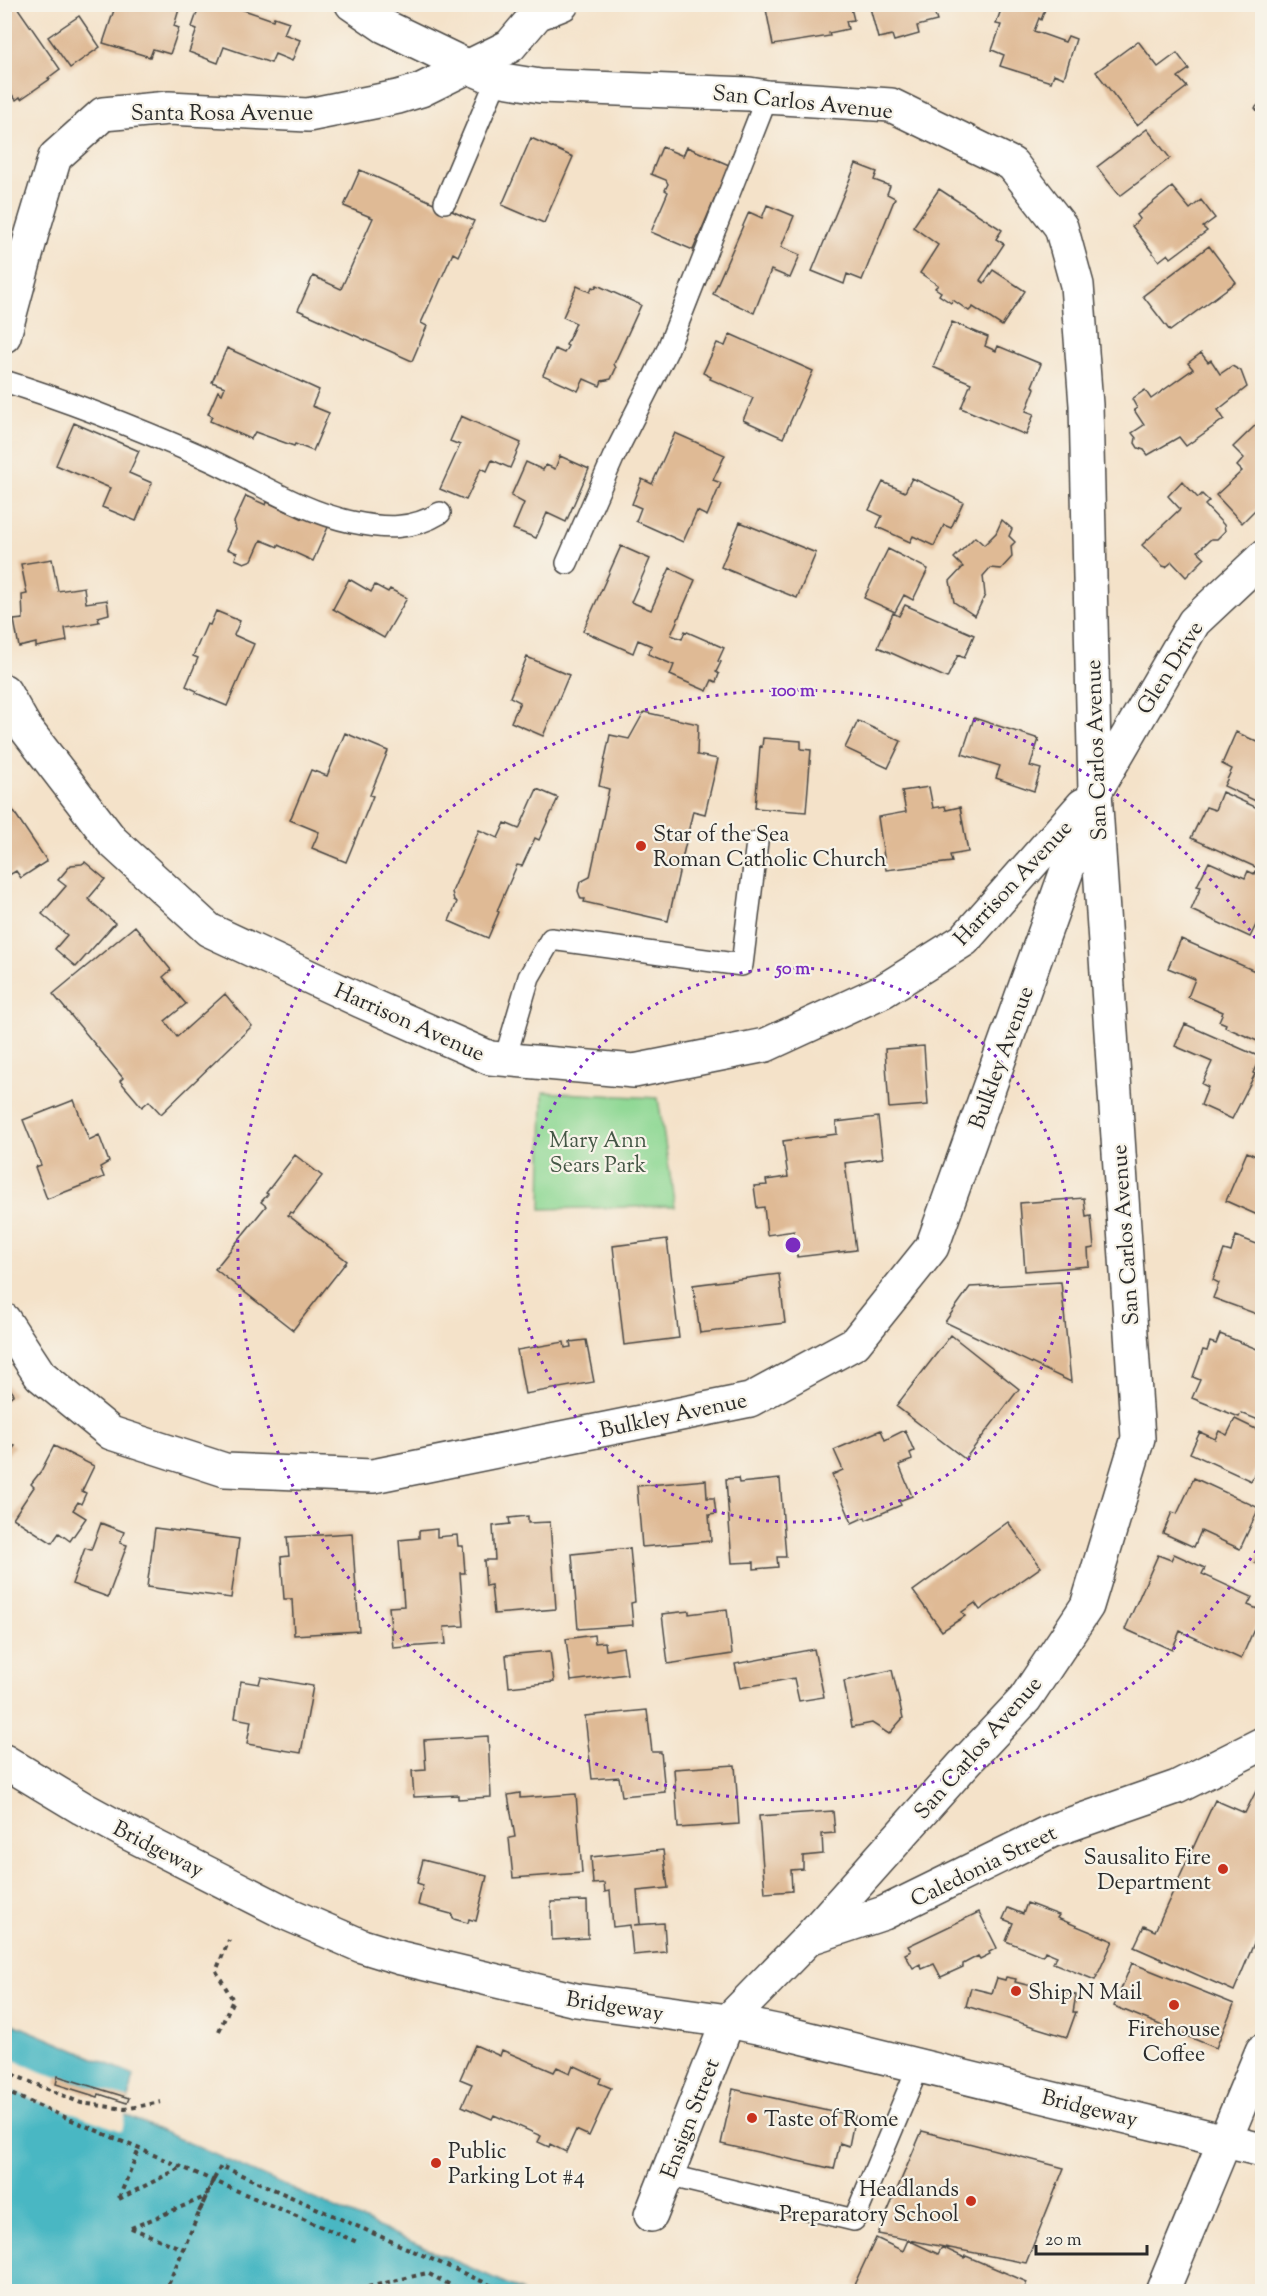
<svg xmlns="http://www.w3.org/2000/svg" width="1267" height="2296" font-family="'Sorts Mill Goudy',serif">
	<rect width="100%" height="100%" fill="#f7f3e8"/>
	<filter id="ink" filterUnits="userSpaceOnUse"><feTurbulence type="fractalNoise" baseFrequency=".0167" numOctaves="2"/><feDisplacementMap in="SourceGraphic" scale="12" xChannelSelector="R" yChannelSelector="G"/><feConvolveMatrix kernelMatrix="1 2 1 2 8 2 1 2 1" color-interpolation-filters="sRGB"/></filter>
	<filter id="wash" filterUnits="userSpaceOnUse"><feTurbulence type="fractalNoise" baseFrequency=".008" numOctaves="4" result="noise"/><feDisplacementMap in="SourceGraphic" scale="24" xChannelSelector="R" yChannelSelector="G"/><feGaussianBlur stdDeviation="1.35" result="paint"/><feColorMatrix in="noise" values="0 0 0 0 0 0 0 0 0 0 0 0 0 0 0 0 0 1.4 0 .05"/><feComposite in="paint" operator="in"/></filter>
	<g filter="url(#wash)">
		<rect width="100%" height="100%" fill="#f4e2c9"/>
		<!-- green -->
		<path fill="#8fd894" stroke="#5d8260" stroke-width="1.5" d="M543,1092L658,1098L675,1206L541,1209Z"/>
		<!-- water -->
		<path fill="#49b7c3" stroke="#3a7177" stroke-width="1.5" d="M4,2020L134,2075L125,2115L523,2291H5Z"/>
		<!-- pier -->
		<path fill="#f4e2c9" d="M5,2056L41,2072L129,2098L122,2131L34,2100L5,2087Z"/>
		<g id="blocks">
			<!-- building -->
			<path fill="#dfba95" d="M4,4H15L60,69L48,78L50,79L21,99L20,97L16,100L4,84Z
				M116,4L180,6L174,26L179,28L170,54L153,49L150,57L103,43Z
				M200,4H244L241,9L273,20L274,17L289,22L284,34L300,40L292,61L275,54L271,63L224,47L218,63L189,52L197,29L192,27Z
				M765,4H850L854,20L846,21L848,29L829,33L830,36L773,45Z
				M869,4H958V5L934,12L937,21L917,26L919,34L894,41L892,35L878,38Z
				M1003,4H1047L1041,20L1039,18L1034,31L1065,42L1068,36L1076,39L1064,78L1054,74L1051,82L1000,66L1004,55L992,50L1001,25L996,24Z
				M79,16L100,47L70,68L48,37Z
				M1138,41L1158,67L1177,53L1189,69L1178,77L1187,87L1137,125L1096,72Z
				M1262,101V117L1255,108Z
				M1147,129L1170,158L1120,196L1097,167Z
				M531,138L573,157L544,223L502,205Z
				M662,147L683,156L687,147L729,165L693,250L651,232L668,192L665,190L668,184L666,180L651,174Z
				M856,164L877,172L874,180L890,186L887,194L895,198L862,280L847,274L844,284L812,271Z
				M360,170L474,221L458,256L453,253L421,323L427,326L412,361L298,310L313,276L341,289L373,218L344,206Z
				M1172,187L1190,209L1201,200L1215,218L1203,227L1207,231L1171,258L1168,254L1159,261L1132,226L1140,219L1137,215Z
				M939,189L1002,230L996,239L1004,244L980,280L984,283L993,270L1025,291L1002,326L973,307L969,311L953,300L951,303L939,295L941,292L935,288L938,285L920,273L938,245L913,227Z
				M767,205L794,216L781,247L800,255L790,278L771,270L754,313L713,294L749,212L762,218Z
				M1209,246L1236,282L1170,331L1143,296Z
				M597,285L641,305L614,364L616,368L611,379L602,381L600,386L584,379L578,391L543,375L555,349L564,353L568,346L566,345L576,323L563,317L577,286L590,292L592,287L595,288Z
				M952,322L988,337L985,346L996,351L998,346L1041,364L1032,386L1035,388L1026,411L1034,414L1026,435L961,408L971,383L933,367Z
				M730,334L813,371L783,438L743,420L753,398L710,379L711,377L703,373L717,343L725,346Z
				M227,348L319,390L312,406L329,413L313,451L295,444L294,446L255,432L251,439L210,421L212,416L208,414L218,391L222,394L225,387L212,382Z
				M1201,353L1208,362L1211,360L1220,374L1232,366L1241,371L1247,387L1218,410L1224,419L1186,446L1179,437L1148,455L1144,450L1138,448L1135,443L1136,438L1132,433L1144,425L1134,410L1137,408L1132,399L1145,390L1151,399L1193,369L1188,363Z
				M461,416L521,443L510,468L492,460L487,471L481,468L466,500L440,489L460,445L450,441Z
				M1262,419V503L1242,523L1216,495L1242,471L1237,466L1244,458L1233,447Z
				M74,423L139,451L129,473L152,483L136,521L102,507L110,488L56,465Z
				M675,433L725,455L713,480L721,483L707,516L697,511L683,542L636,521L641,508L632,504L642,479L652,484Z
				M560,456L589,469L566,522L547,513L536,538L513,529L524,503L511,496L526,462L543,470L546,465L555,469Z
				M912,478L963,502L951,528L944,525L934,546L913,536L910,542L877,527L882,516L869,510L883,482L905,492Z
				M1182,481L1198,498L1202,494L1209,501L1205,505L1224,525L1225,531L1217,539H1211L1198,551L1205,558L1186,577L1172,562L1166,567L1163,566L1142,545L1180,509L1168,496Z
				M246,496L266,505L267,502L303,519L305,515L329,525L313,561L278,545V547L261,540L252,560L244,563L235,559L237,553L227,549L236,530L234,522Z
				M1002,520L1012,529L1009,536L1015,542L1011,546L1012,557L1001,569L990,568L983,576L985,595L975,616L954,602L950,581L963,567L954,558L975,537L984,545L996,533Z
				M740,522L816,553L797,598L721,567Z
				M621,546L650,559L631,602L651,610L670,568L695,580L671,635L682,639L685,631L724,648L718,661L721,662L716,672L719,674L716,682L712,680L707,691L670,675L674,665L648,654L652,646L638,640L633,653L583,631Z
				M888,549L928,569L913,600L904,595L895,612L864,598Z
				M52,559L58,591L84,587L86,603L107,600L109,614L98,617L99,622L65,628L67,641L36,647V643L19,647L14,620L23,619L22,595L27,594L21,564Z
				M349,579L371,592L375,585L388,592L390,589L407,598L384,638L333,609Z
				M905,605L974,635L964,658L958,655L947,678L878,647L893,613L899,616Z
				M216,611L240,621L234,635L254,644L227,706L196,693L197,691L186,686L198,658L193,656L207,624L210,625Z
				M527,657L569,675L543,736L511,722L520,702L510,697Z
				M644,712L698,724L697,755L718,759L705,814L693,811L668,921L584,902L585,899H581L578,891L580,882L590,877L609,789L599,786L610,735L629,739Z
				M974,718L1039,739L1030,766L1041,769L1034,791L996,778L1000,766L962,754Z
				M858,721L901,741L888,768L845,748Z
				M1236,732L1262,744V804L1224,786L1232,769L1222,764Z
				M345,733L388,751L370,795L373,796L346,862L312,848L319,832L290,820L311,770L327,776Z
				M763,738L801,741V749L811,750L806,812L755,808L760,746L762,747Z
				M929,787L933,808L945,806L946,810L960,807L968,852L950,855L952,862L886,870L878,817L906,812L902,791Z
				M537,789L558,798L539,840L535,838L522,866L517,865L497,911L499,912L488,938L449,921L457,902L454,900L452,892L479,830L498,838L505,823L519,829Z
				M1222,792L1262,810V870L1191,838L1206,807L1215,810Z
				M8,803L47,861L21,878L16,871L4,878V806Z
				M85,862L105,879L88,899L115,923L76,967L55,949L67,935L42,914L66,886L58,880L71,865L82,864Z
				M1209,862L1245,878L1248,871L1254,874L1255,871L1262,875V925L1257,923L1250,937L1191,910L1201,887L1197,886Z
				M135,926L171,970L163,977L186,1004L165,1021L177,1037L225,994L252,1026L161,1114L149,1101L142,1107L120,1081L123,1078L53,994Z
				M1181,939L1262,974V1043L1225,1027L1226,1024L1219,1021L1223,1012L1188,997L1195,979L1168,968Z
				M1185,1024L1260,1057L1253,1073L1255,1074L1232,1119L1201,1105L1208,1087L1202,1084L1212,1062L1175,1046Z
				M924,1046L928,1105L889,1108L885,1049Z
				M74,1100L89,1140L99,1135L109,1162L100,1167L104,1177L47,1199L35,1167L41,1165L23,1120Z
				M878,1117L883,1158L845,1163L856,1250L797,1257L794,1231L767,1235L764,1207L757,1208L754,1186L767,1185L766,1180L788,1177L783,1141L837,1134L836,1122Z
				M1247,1152L1262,1159V1217L1226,1201Z
				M295,1155L322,1176L293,1213L290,1212L288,1215L347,1261L293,1330L215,1269L266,1206L261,1202L268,1194L266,1193Z
				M1084,1198L1086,1217L1091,1216L1094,1248L1088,1249L1089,1266L1025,1271L1020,1203Z
				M1236,1236L1262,1246V1316L1213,1298L1219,1283L1213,1280L1224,1250L1231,1252Z
				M667,1239L679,1338L624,1345L613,1246Z
				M779,1274L785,1323L700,1333L693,1285Z
				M1061,1282L1071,1382L945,1322L970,1287Z
				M1220,1334L1262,1351V1378L1257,1391L1262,1393L1261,1421L1241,1413L1239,1417L1192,1398L1200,1380L1193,1377L1203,1350L1207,1351L1210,1342L1216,1344Z
				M951,1335L1019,1389L965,1459L896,1406Z
				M586,1340L594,1382L525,1394L517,1350L564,1342L565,1348L571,1347L570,1342Z
				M4,1381L14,1394L4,1402Z
				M1235,1419L1262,1432V1457L1251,1481L1190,1453L1200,1432L1215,1439L1219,1431L1227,1435Z
				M881,1430L885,1440L905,1430L914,1451L910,1453L912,1460L899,1465L912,1496L899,1501L901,1505L866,1520L865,1517L852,1523L832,1475L843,1470L834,1450Z
				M4,1439L15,1446L4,1459Z
				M54,1446L94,1466L82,1491L86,1493L81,1504L78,1502L73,1510L86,1518L70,1541L59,1533L52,1543L13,1518L34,1487L31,1484L41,1471Z
				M738,1478L739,1483L780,1479L786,1557H777L778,1567L754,1569V1562L732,1563L726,1479Z
				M1194,1478L1259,1508L1240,1549L1201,1531L1194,1547L1163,1533L1172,1512L1177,1514Z
				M706,1480L707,1498H714L716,1514L709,1515L711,1541L642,1547L637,1486Z
				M528,1516V1523L550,1522L556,1609L494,1614L491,1585L486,1586L484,1560H495L493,1526L510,1524L509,1518Z
				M1008,1522L1041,1567L980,1610L975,1603L962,1612L965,1616L942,1631L913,1591Z
				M101,1523L124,1532L120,1543L127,1545L108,1597L72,1584L85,1548L91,1550Z
				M155,1528L239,1539L231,1598L147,1587Z
				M437,1529V1537L457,1535L458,1546H463L465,1573H460L464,1626L444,1627L446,1644L393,1648L389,1607L404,1606L399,1540L419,1538V1531Z
				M352,1533L359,1631L294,1635L292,1599H284L281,1557L289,1556L287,1537Z
				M1262,1545V1566L1255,1563Z
				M630,1548L635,1602L631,1603L633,1625L578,1629L572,1554Z
				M1174,1554L1205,1568L1202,1574L1252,1597L1248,1605L1262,1611L1241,1659L1180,1631L1172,1650L1125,1629L1158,1555L1171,1560Z
				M727,1609L732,1654L668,1664L662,1614L689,1611V1614Z
				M594,1635L595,1643L605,1642L606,1650L623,1647L627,1674L571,1681L566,1639Z
				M814,1649L824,1697L799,1701L794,1678L740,1688L735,1664Z
				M550,1651L554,1682L509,1687L506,1655Z
				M892,1670L903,1718L889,1734L872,1723L852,1727L844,1681Z
				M261,1677L313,1686L301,1753L247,1744L251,1721L235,1718L241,1681L259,1684Z
				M647,1710L652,1752H661L665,1792L622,1796L619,1777L592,1779L585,1716Z
				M488,1736L491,1797L458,1799V1795L414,1797L412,1771L426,1770L424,1740Z
				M735,1765L739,1824L678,1828L674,1769Z
				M1262,1788V1924L1234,1991L1134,1947L1144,1926L1155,1931L1215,1800L1245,1813L1256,1791Z
				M520,1793V1798L576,1794L582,1873L513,1878L509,1838L515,1837L508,1795Z
				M833,1811L835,1833L822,1834L823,1854L803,1856V1869L791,1870L792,1891L765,1893L759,1816Z
				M663,1850L668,1888L637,1891L640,1924L634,1925L664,1923L666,1952L633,1955L630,1925L613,1927L610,1891L605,1892L604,1883L593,1884L591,1857Z
				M423,1860L487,1876L476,1921L469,1919L468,1923L454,1919L451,1914L418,1905L423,1885L417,1883Z
				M587,1901L588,1938L552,1940L551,1902Z
				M1027,1903L1059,1915L1057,1918L1113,1941L1095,1980L1053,1963L1057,1956L1045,1951L1043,1956L1006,1941L1013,1923L1003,1919L1008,1908L1023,1914Z
				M979,1912L997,1948L989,1952L990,1954L980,1959L978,1956L963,1964V1967L941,1977L934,1964L922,1969L920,1964L913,1968L905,1954L911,1951L908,1946Z
				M1132,1963L1234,2004L1216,2048L1114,2006Z
				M1006,1977L1016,1979L1015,1982L1035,1987L1036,1984L1076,1995L1073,2012H1076L1067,2037L966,2006L971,1988L992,1993L997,1978L1005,1980Z
				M475,2045L500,2056L502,2050L554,2072L557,2067L570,2073L573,2065L601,2078L599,2083L611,2088L589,2136L576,2130L566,2152L550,2144L549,2147L538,2142L541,2136L494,2115L492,2119L462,2106L472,2084L460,2079Z
				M58,2076L129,2098L127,2103L99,2094L98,2097L56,2084Z
				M733,2089L855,2116L849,2146L840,2143L834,2169L721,2144Z
				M922,2131L1064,2168L1026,2263L878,2234Z
				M876,2238L903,2251L908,2240L938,2254L942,2247L965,2258L966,2256L1027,2282L1023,2292H870L854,2285Z"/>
		</g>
	</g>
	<g filter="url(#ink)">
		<use href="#blocks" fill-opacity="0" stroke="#494643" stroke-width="1.5"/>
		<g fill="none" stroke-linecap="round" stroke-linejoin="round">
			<!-- lane casing -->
			<g stroke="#494643" stroke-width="24">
				<path id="lane" d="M445,202L497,79
					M4,381C72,402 137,428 201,456C251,478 299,511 352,522C385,529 412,530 440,513
					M567,563L613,458L667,351L767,97
					M505,1059L529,977L551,939L742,965L757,842
					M667,2175L854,2220L919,2065"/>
			</g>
			<!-- street casing -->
			<g stroke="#494643" stroke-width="36">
				<path id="street" d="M4,336L32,233L55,157L103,114L169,108L308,115L398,97L421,90L510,46L537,14L562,4
					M4,691L26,729L112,841L209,930L361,1001L490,1058L634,1071L766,1045L883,991L964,940L1083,805
					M4,1320L40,1375L111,1433L225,1470L373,1476L750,1400L855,1343L932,1247L1095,792L1194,622L1262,558
					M809,1938L884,1913L1051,1831L1177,1787L1262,1744
					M651,2215L728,2021
					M1162,2292L1262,2051"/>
			</g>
			<!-- secondary casing -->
			<g stroke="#494643" stroke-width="36">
				<path id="secondary" d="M352,4L384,26L467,66L497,79L540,86L749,94L767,97L891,105L1012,164L1061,227L1077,285L1086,405L1095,792L1138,1438L1087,1606L1025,1699L963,1765L809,1938L728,2021
					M4,1761L82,1808L128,1833L288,1914L362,1946L401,1958L576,2000L728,2021L781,2032L1262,2150"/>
			</g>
			<!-- path -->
			<path stroke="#494643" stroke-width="4" stroke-dasharray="4.5 4.5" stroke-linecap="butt" d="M219,2031L233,2000L216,1971L229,1940
				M4,2071L81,2103L125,2109L161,2102
				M4,2091L357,2242
				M214,2179L221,2166L506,2292
				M119,2198L139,2149
				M119,2199L182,2167
				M131,2228L205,2197
				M131,2228L183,2249
				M368,2287L427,2273L464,2292
				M165,2292L213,2180"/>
			<!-- lane -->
			<use href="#lane" stroke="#fff" stroke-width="21"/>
			<!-- street -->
			<use href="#street" stroke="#fff" stroke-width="33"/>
			<!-- secondary -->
			<use href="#secondary" stroke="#fff" stroke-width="33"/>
			<!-- path-bridge -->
			<path stroke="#494643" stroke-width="4" stroke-dasharray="4.5 4.5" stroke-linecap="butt" d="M199,2212L214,2179"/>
		</g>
	</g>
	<!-- distance rings -->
	<g fill="none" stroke="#7b2cbf" stroke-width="3" stroke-dasharray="3 6">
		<circle cx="793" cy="1245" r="277"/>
		<path d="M1261 1543A555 555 0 1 1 1261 947"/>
	</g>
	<!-- markers -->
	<g fill="#c8321e" stroke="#f7f3e8" stroke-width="2">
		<circle cx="641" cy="846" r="6"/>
		<circle cx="1223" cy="1869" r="6"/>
		<circle cx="1016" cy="1991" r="6"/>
		<circle cx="1174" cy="2005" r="6"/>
		<circle cx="752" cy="2118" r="6"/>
		<circle cx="436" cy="2163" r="6"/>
		<circle cx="971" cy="2201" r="6"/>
	</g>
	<g text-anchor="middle" stroke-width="4.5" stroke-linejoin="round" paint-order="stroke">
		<!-- street labels -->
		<g font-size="22" fill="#2b2b2b" stroke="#f7f3e8">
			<text transform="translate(803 101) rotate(6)" y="8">San Carlos Avenue</text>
			<text x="222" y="120">Santa Rosa Avenue</text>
			<text transform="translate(1169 667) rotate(-58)" y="8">Glen Drive</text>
			<text transform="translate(1095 750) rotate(-92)" y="8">San Carlos Avenue</text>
			<text transform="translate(1012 882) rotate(-47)" y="8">Harrison Avenue</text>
			<text transform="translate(410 1021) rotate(24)" y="8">Harrison Avenue</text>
			<text transform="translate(1000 1057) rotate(-70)" y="8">Bulkley Avenue</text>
			<text transform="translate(1124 1235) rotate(-94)" y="8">San Carlos Avenue</text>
			<text transform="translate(673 1414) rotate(-12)" y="8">Bulkley Avenue</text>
			<text transform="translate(977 1747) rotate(-49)" y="8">San Carlos Avenue</text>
			<text transform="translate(159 1848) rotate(27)" y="8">Bridgeway</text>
			<text transform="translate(983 1865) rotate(-26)" y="8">Caledonia Street</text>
			<text transform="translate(615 2005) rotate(9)" y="8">Bridgeway</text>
			<text transform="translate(1090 2107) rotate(14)" y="8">Bridgeway</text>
			<text transform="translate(689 2118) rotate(-69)" y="8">Ensign Street</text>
		</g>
		<!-- poi labels -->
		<g font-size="22" fill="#2b2b2b" stroke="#f7f3e8" text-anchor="start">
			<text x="653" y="841">Star of the Sea<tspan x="653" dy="25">Roman Catholic Church</tspan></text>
			<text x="1211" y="1864" text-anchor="end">Sausalito Fire<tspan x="1211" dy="25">Department</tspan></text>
			<text x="1028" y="1999">Ship N Mail</text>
			<text x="1174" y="2036" text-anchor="middle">Firehouse<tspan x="1174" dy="25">Coffee</tspan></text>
			<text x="764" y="2126">Taste of Rome</text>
			<text x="448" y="2158">Public<tspan x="448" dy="25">Parking Lot #4</tspan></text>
			<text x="959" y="2196" text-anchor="end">Headlands<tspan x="959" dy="25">Preparatory School</tspan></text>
		</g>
		<!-- park labels -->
		<g font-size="22" fill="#445645" stroke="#f7f3e8">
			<text x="598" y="1147">Mary Ann<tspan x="598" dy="25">Sears Park</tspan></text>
		</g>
	</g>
	<circle cx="793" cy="1245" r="9" fill="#7b2cbf" stroke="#f7f3e8" stroke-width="3"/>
	<g font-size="18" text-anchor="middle" font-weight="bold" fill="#7b2cbf" stroke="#f7f3e8" stroke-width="4.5" stroke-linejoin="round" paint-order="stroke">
		<text x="793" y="696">100 m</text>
		<text x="793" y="974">50 m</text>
	</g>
	<!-- margin -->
	<rect width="1267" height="2296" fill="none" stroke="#f7f3e8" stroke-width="24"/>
	<!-- scale -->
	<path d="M1036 2245v9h111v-9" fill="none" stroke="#2b2b2b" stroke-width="3"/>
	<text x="1045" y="2245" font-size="18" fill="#2b2b2b" stroke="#f7f3e8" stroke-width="4.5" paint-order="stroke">20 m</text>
</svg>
